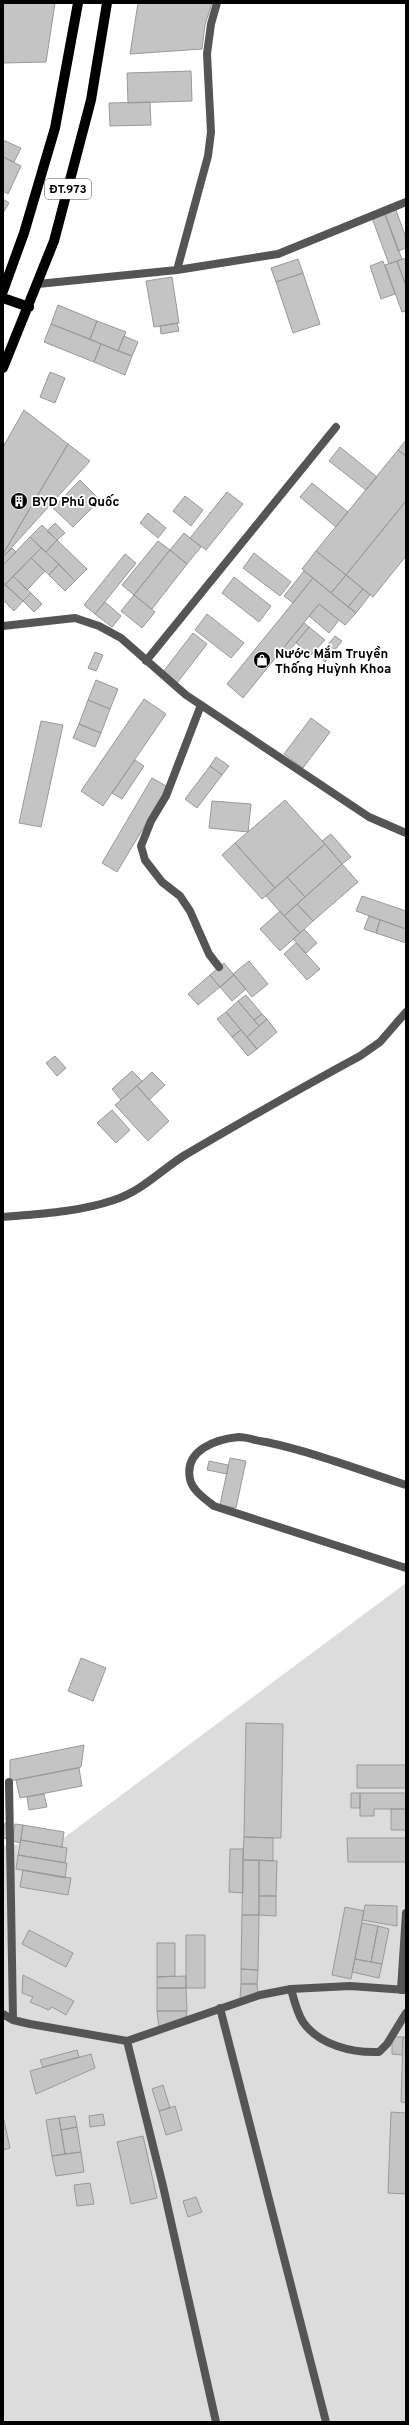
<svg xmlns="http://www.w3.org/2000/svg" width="409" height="2425" font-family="Overpass,sans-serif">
	<rect width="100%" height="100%" fill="#fff"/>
	<!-- green -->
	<path fill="#dcdcdc" d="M406,1583V2422H3V1846L61,1840Z"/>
	<!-- building -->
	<path fill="#c4c4c4" stroke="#999" d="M3,3H55L46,62L3,63Z
		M138,3H212L205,25L202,49L130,54Z
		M191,71L192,101L128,103L127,73Z
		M150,102L151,125L110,126L109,103Z
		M3,140L21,148L14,162L3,157Z
		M3,157L21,166L8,194L3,191Z
		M3,199L9,203L3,213Z
		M396,210L406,238V248L398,251L385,214Z
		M385,214L402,259L389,264L372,218Z
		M406,258V286L397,261Z
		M298,259L303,273L276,282L271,268Z
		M383,261L395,294L381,299L370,266Z
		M397,261L406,286V311L402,312L385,265Z
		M303,273L320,324L293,333L276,282Z
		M172,277L179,323L154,327L146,281Z
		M58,305L97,321L90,339L51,324Z
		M97,321L126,332L118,351L90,339Z
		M177,323L179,331L161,334L160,326Z
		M51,324L101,344L94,362L44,342Z
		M124,336L138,342L132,356L118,351Z
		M101,344L132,356L125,375L94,362Z
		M50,372L65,378L55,403L40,397Z
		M24,410L68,444L3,554V447Z
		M406,440V456L398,450Z
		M68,444L90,461L3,557V554Z
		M340,447L377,477L366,490L329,461Z
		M398,450L406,456V501L346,575L316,551Z
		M80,480L100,500L73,527L53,508Z
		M312,483L348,512L336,527L300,497Z
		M227,492L243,504L206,550L190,538Z
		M185,496L203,510L191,526L173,511Z
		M406,501V556L373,597L346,575Z
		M148,513L166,528L158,538L140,523Z
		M55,523L65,533L57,540L47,531Z
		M42,525L57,540L46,552L30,537Z
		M184,533L201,547L187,564L170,550Z
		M30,537L41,548L5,585L3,582V565Z
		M57,540L87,569L75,581L46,552Z
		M158,541L170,550L134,595L122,585Z
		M12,548L16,552L3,565V557Z
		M41,548L59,564L49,575L31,558Z
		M170,550L187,564L152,609L134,595Z
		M316,551L346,575L331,593L302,569Z
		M254,553L291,582L280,596L243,568Z
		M125,554L136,563L95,614L84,605Z
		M31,558L45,571L27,590L13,576Z
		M59,564L75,581L65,591L49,575Z
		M304,571L313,578L293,603L284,596Z
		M346,575L363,589L348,607L331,593Z
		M13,576L31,593L23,601L5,585Z
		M234,577L271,606L259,622L222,593Z
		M313,578L356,613L345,625L319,604L243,698L227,684Z
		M3,582L23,601L14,611L3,600Z
		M363,589L370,595L356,613L348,607Z
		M31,593L42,604L34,612L23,601Z
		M134,595L155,612L142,628L121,611Z
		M105,602L121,616L112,627L95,614Z
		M319,604L339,620L329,633L309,616Z
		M207,614L244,643L231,658L195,630Z
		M304,623L309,627L284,657L279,653Z
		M309,627L325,640L311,655L296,643Z
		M193,633L207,644L177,683L163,672Z
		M335,636L342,641L325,662L319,656Z
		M95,652L103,655L96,671L88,668Z
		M96,680L118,689L110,709L88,700Z
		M144,699L166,714L103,806L81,791Z
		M88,700L110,709L101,733L79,724Z
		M311,718L330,732L303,768L284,754Z
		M41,721L63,725L41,827L19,823Z
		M79,724L101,733L95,747L73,738Z
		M216,757L229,766L222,775L210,766Z
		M135,760L144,766L122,799L112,793Z
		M210,766L222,775L197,808L185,799Z
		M152,778L168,787L117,872L102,863Z
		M285,800L325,844L275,888L235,843Z
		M212,801L251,804L248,832L209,828Z
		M331,834L351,857L342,864L322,841Z
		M235,843L275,888L262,899L222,855Z
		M325,844L342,864L305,897L287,877Z
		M342,864L358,882L313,921L297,904Z
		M287,877L305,897L284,916L266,896Z
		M362,896L406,911V929L356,911Z
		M297,904L313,921L300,933L284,916Z
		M280,911L300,933L280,951L260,929Z
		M369,916L380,920L376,933L364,929Z
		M380,920L406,929V943L376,933Z
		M304,929L317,943L306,953L293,939Z
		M296,943L320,969L307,980L284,954Z
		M249,961L268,984L252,997L233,974Z
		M224,963L234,975L220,987L210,975Z
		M210,975L220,987L198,1005L188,994Z
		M234,975L246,989L232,1001L220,987Z
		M246,995L262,1014L254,1020L238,1001Z
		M238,1001L259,1026L247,1037L226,1012Z
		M226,1012L241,1030L232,1037L217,1019Z
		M262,1014L267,1019L259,1026L254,1020Z
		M267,1019L277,1032L257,1049L247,1037Z
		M241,1030L257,1049L248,1056L232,1037Z
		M55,1056L66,1068L57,1076L46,1063Z
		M132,1071L142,1081L121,1100L112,1089Z
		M152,1072L165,1085L149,1100L137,1086Z
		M137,1086L169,1121L148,1141L115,1105Z
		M112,1110L130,1130L116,1143L97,1123Z
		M230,1458L246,1461L236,1508L220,1505Z
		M209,1461L228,1465L227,1474L207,1470Z
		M81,1658L106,1668L93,1701L68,1691Z
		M246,1723L283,1724L281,1838L244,1837Z
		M84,1745L81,1767L10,1781V1760Z
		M357,1765H406V1788H357Z
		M79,1768L82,1786L20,1798L16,1780Z
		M351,1793H360V1808H351Z
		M360,1793H406V1809H374V1816H360Z
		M44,1794L47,1807L29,1810L27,1797Z
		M391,1809H406V1830H391Z
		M3,1823L9,1825V1839L3,1838Z
		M15,1824L23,1825L20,1843L12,1841Z
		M23,1825L64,1832L62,1847L21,1840Z
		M244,1837L273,1838V1861L243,1860Z
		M347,1838H406V1862H348Z
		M21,1840L67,1848L65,1863L18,1855Z
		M230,1849H243V1893L229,1892Z
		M18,1855L67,1863L65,1878L16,1869Z
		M243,1860H259V1915H242Z
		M259,1860L277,1861L276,1896H259Z
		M23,1870L71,1878L68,1895L20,1887Z
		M259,1896H276V1916L259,1915Z
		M365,1905L397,1906V1926L362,1920Z
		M345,1907L364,1911L351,1979L332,1975Z
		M242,1915H259L258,1970L241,1969Z
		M362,1923L378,1926L371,1962L355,1959Z
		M378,1926L389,1929L382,1964L371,1962Z
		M29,1930L73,1953L66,1967L22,1944Z
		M186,1935H205V1988H186Z
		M157,1943H175V1976L157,1977Z
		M355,1959L382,1964L379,1978L352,1972Z
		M241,1969L258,1970L257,1984H241Z
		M23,1975L74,2001L66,2015L52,2007L49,2010L30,2002L33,1997L22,1993Z
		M186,1976V1988H157V1977Z
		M241,1984H257L258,1993L240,1999Z
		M157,1988H186L187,2011H157Z
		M157,2011H187L186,2019L159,2028Z
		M392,2037H403L402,2055L392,2054Z
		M403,2037H406V2103L401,2102Z
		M77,2050L79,2057L43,2067L40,2060Z
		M91,2054L95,2068L36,2094L30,2071Z
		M163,2085L170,2108L159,2111L152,2089Z
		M175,2106L182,2130L166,2135L159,2111Z
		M391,2112L406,2113V2194L388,2193Z
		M103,2114L105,2125L90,2127L89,2116Z
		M3,2116L10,2148L3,2150Z
		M75,2116L77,2127L61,2130L59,2118Z
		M59,2118L65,2154L52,2156L46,2120Z
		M77,2127L81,2152L65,2154L61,2130Z
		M143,2136L157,2198L131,2204L117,2142Z
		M81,2152L84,2172L56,2176L52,2156Z
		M90,2183L94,2204L77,2206L74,2185Z
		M196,2197L202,2212L188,2217L183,2201Z"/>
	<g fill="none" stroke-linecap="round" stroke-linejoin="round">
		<!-- lane -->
		<path stroke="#555" stroke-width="8" d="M406,1485C360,1470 313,1452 266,1442C257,1441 247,1437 239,1437C216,1439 184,1450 190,1479C192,1490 205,1499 214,1506L406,1568
			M291,1989C294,2000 297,2013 303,2022C319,2045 352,2053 379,2052L387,2044L406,2013"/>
		<!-- street -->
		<path stroke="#555" stroke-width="8" d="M177,270L208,156L211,132L207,54L211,24L217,3
			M38,284L177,270L278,254L406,202
			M3,626L75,618L99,626L121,638L186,695L369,817L406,833
			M146,661L336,427
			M201,705L166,796L151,821L141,846L145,860L162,882L180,896L190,911L209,954L219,967
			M3,1217C39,1214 79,1212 114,1200C142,1191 161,1170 185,1155C243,1121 301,1088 360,1056L380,1042L406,1012
			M9,1782L13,2020
			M401,1990L406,1913
			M220,2008L326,2422
			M3,2014L13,2020L30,2024L127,2041L260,1995L291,1989L350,1986L406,1990
			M127,2041L163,2186L216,2422"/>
		<!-- primary -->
		<path stroke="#000" stroke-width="10" d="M3,291L24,233L55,128L78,3
			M3,298L29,307
			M3,368L54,241L91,100L107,3"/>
	</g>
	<!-- icons -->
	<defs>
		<g id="building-disc" transform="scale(0.9)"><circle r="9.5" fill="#000" stroke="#fff"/><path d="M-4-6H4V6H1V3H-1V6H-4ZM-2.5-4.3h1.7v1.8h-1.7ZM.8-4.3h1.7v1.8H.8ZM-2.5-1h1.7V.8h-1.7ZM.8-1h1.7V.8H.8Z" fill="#fff"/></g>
		<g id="shop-disc" transform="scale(0.9)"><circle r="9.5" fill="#000" stroke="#fff"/><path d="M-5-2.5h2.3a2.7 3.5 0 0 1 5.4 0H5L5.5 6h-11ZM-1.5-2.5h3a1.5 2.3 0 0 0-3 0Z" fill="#fff"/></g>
	</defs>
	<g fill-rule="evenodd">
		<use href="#building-disc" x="19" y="501"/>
		<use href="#shop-disc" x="262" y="660"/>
	</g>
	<g text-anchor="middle" stroke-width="3.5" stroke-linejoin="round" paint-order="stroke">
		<!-- shield labels -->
		<rect fill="#fff" stroke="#4c4c4c" stroke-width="1" x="45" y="179" width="46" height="20" rx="3"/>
		<g font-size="12" font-weight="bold" fill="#000">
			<text x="68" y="193">ĐT.973</text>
		</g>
		<!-- poi labels -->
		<g font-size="13" font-weight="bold" fill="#000" stroke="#fff" text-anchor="start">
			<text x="32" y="506">BYD Phú Quốc</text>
			<text x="275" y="658">Nước Mắm Truyền<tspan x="275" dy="15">Thống Huỳnh Khoa</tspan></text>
		</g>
	</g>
	<!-- border -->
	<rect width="409" height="2425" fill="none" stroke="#000000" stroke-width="8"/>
</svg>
